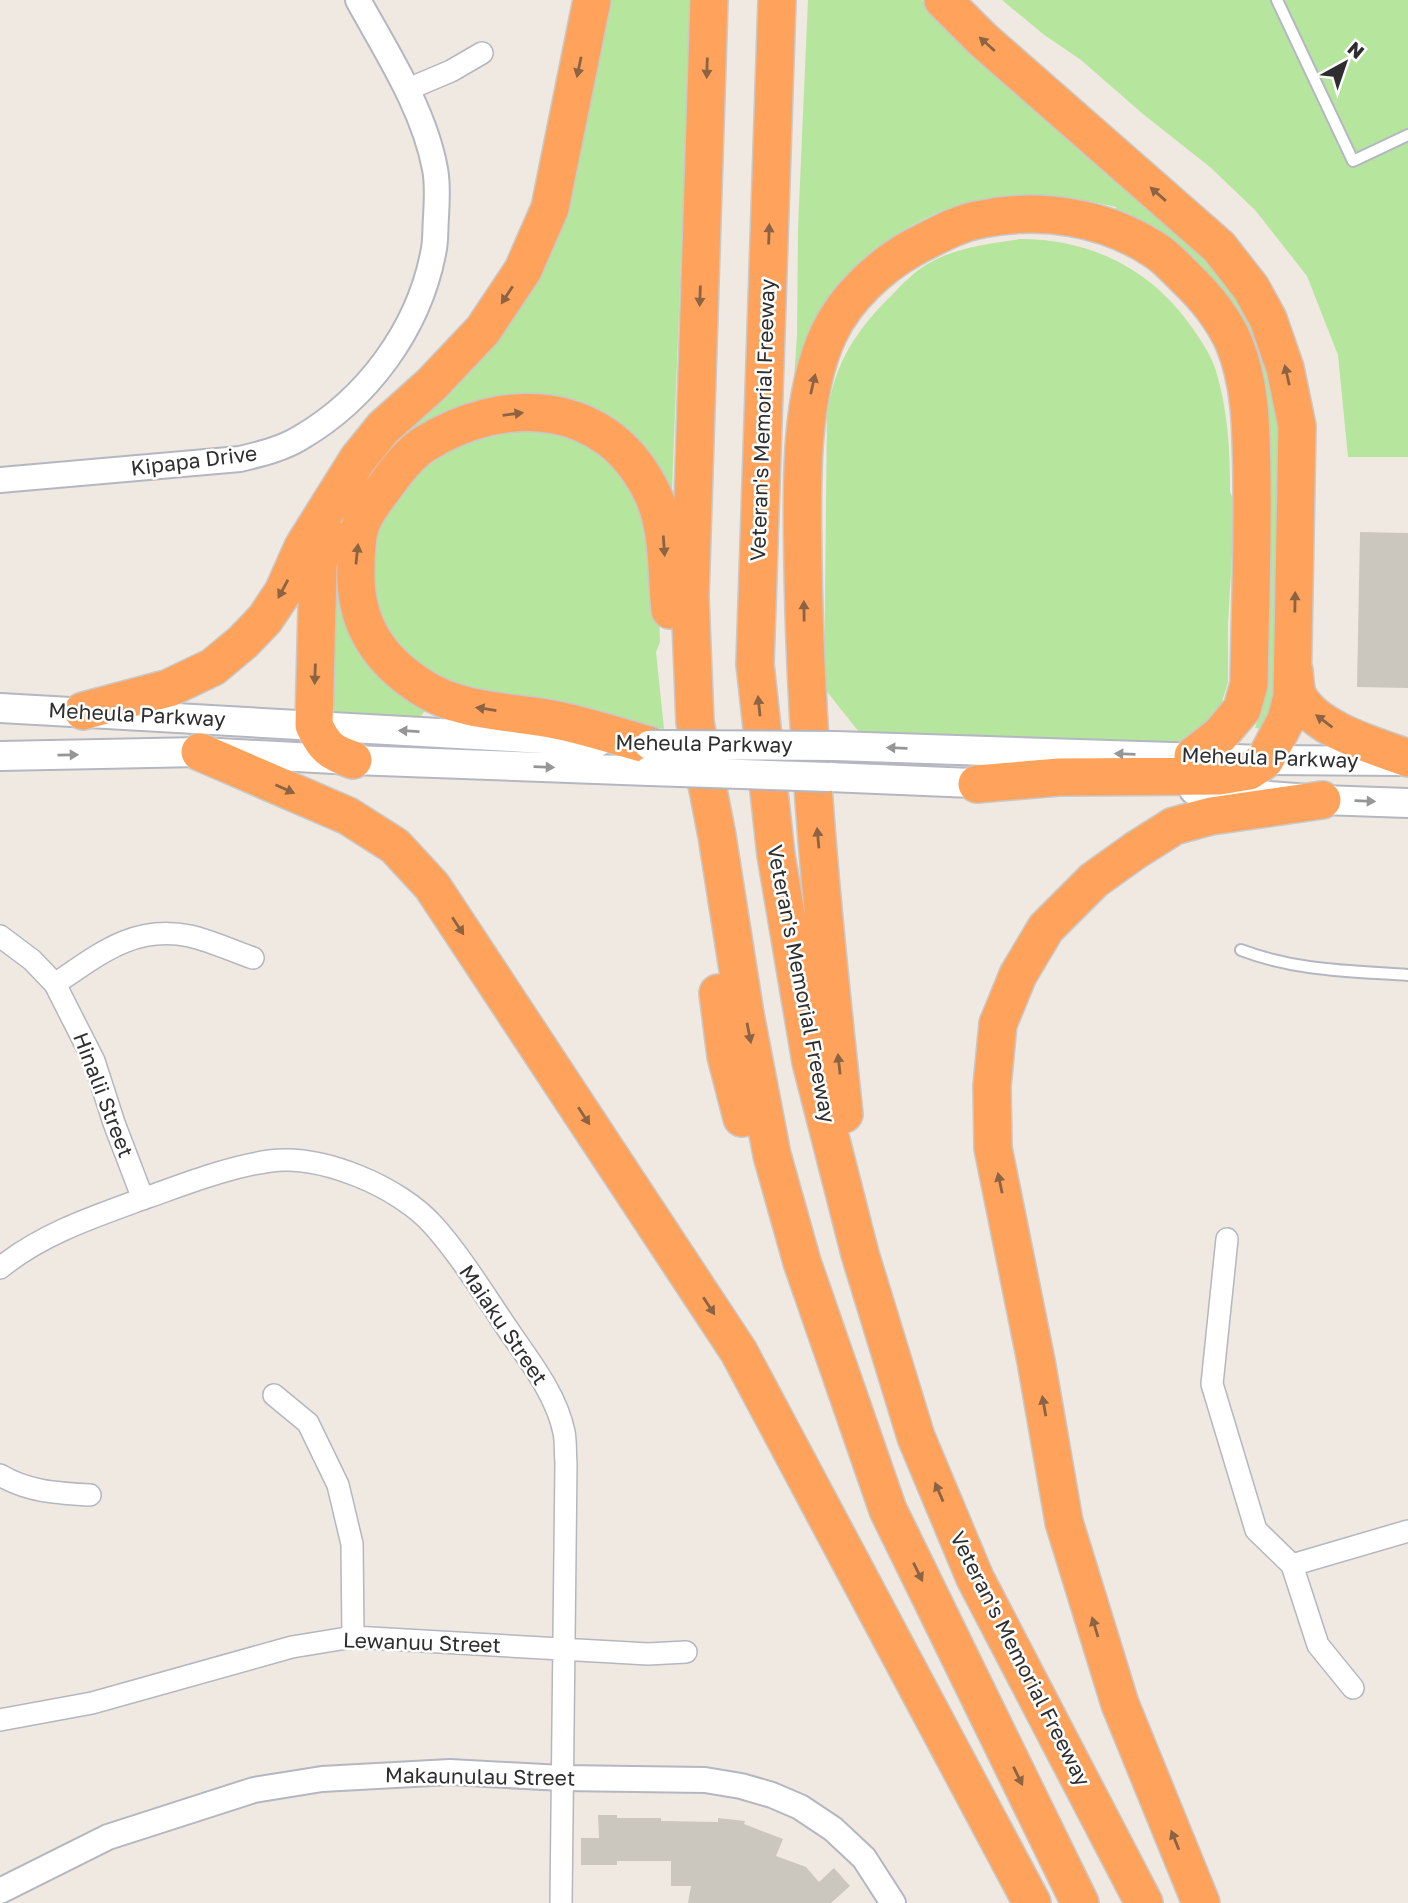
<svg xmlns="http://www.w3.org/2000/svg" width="1408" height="1903" font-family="'Golos Text',sans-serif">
	<rect width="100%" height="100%" fill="#efe9e1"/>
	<!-- green -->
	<path fill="#b6e59e" d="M600,0H691L671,517L614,428L431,424L342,569L429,705L419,719L331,715L337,561L360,487L379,461L501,329Z
		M808,0H922L959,39L1213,257L1274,364L1288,494L1272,730L1255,728L1259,716L1263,676L1259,390L1115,215L1116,207C1015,183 945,193 863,259L870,262L854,277L791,422L797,335L798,228Z
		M1002,0H1408V457H1348L1338,355L1307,276L1255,210L1210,167L1143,114L1081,60L1043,34Z
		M1021,239C1091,239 1153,270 1193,329C1202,342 1211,355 1216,371C1228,411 1230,450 1230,492L1235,502L1228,624V682L1221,705L1214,718L1187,739L1174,743H1132L859,732L824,688L827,415C834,364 856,330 892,295C904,282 917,269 933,261C959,247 992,243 1021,239Z
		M511,427L562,434L583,443L609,463L624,478L641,507L659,610L660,642L656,652L664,729L478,704L425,683L385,627L376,598L373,557L379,531L394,498L431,457Z"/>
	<!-- building -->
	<path fill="#cbc7bf" d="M1360,532L1408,533V688L1357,687Z
		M598,1815H617V1818H661V1821L718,1822V1818L745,1821L744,1824L783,1839L776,1856L806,1867L819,1882L834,1868L850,1886L831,1903H688L691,1886H671V1861H617V1865H581V1838H599Z"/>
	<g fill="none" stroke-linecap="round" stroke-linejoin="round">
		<!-- service casing -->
		<g stroke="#b4b7c1" stroke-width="14">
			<path id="service" d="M1277,0L1353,161L1408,135
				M1241,950C1296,971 1350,971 1408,975"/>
		</g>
		<!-- minor casing -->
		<g stroke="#b4b7c1" stroke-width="24">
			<path id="minor" d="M406,90L451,71L482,53
				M0,936L32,960L55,984L94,1061L114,1123L143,1199
				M55,984C98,955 134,924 190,936C211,941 233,951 253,958
				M1227,1239L1212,1384L1256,1530L1292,1565L1318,1645L1353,1688
				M0,1268C43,1233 96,1216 148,1197C188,1183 228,1167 270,1161C322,1154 400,1187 434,1226C458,1253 479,1286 499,1316C522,1352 555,1389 564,1432C566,1442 565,1453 566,1463L561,1903
				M274,1395L308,1423L338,1485L352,1544L353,1637
				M0,1475C28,1492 58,1493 90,1495
				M1292,1565L1408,1531
				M0,1720L92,1703L292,1647L353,1637L648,1654L686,1652"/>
		</g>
		<!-- tertiary casing -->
		<g stroke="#b4b7c1" stroke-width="28">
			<path id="tertiary" d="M0,480L240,459C260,454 282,449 300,438C367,399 418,330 433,254C436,242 435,229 436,217C437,201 438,184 435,169C424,109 387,53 358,0
				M0,1891L108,1837L254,1790L322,1779L450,1772L562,1778L705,1780L741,1786L772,1795L800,1807L833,1829L864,1858L893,1903"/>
		</g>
		<!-- secondary casing -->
		<g stroke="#b4b7c1" stroke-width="32">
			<path id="secondary" d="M0,708L598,742
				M835,746L1265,760L1399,761
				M0,756L200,752L353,760L649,771
				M829,777L996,784
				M1194,790L1322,800L1408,803"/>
		</g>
		<!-- motorway casing -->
		<g stroke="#c9c9c9" stroke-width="40">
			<path id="motorway" d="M709,0L690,597L695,722L717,836L745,1014L772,1155L802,1262L888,1510L1080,1903
				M777,0L755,664L776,855L811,1062L860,1254L916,1437L975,1578L1144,1903
				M943,0L982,39L1219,247L1251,288L1268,319L1285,368L1297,426L1292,697L1286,720L1265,760L1249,771L1219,776L1059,777L977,784
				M324,530L318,566L314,725C324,747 330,752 353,760
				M1294,671C1295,679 1295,691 1299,698C1317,730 1375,746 1408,758
				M83,711L169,688L213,667L243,642L265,619L283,592L303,547L358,459L383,428L432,384L483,330L523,270L550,208L592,0
				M649,745C616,736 584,725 551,719C508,711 461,712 423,688C383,663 358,630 356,581C356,563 355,541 361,524C366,511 376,498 384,488C395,472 407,456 423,445C505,393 609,399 653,495C669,530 666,572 670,610
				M200,752L348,816L395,846L432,886L739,1352L1032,1903
				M718,993L726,1056L742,1118
				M844,1114C824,932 806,750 803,567C802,496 798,398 829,333C846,297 880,266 914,247C936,236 958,223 982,219C1040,207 1105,217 1155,250C1166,257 1176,268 1185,277C1205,296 1223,318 1234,343C1252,387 1251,433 1252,480C1253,548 1250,616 1249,684L1242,709L1220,735L1193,756
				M1201,1903L1120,1704L1064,1522L1036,1361L993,1148L992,1086L998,1024L1018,975L1046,928L1094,880L1136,850L1174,826L1211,816L1322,800"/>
		</g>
		<!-- service -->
		<use href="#service" stroke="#fff" stroke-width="10"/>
		<!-- minor -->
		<use href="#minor" stroke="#fff" stroke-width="21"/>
		<!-- tertiary -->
		<use href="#tertiary" stroke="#fff" stroke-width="24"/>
		<!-- secondary -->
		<use href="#secondary" stroke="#fff" stroke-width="28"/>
		<!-- motorway -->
		<use href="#motorway" stroke="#ffa35c" stroke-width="37"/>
		<!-- secondary-bridge casing -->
		<g stroke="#b4b7c1" stroke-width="32" stroke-linecap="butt">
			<path id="secondary-bridge" d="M649,745L835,746
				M649,771L829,777"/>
		</g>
		<!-- secondary-bridge -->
		<use href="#secondary-bridge" stroke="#fff" stroke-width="28"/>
	</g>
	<!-- one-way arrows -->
	<defs><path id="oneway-solid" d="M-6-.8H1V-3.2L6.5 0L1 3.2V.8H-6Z" transform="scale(1.75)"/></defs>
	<g fill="#8c6343">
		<use href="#oneway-solid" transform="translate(987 44) rotate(-138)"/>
		<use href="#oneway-solid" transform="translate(579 67) rotate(102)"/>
		<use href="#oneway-solid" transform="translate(707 68) rotate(92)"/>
		<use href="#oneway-solid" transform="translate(1158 194) rotate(-139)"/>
		<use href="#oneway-solid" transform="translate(769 234) rotate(-88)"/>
		<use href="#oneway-solid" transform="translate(507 295) rotate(123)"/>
		<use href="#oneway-solid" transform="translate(700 296) rotate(92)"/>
		<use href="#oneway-solid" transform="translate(1287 375) rotate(-103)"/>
		<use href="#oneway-solid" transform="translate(813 384) rotate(-77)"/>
		<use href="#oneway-solid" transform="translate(513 414) rotate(-8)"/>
		<use href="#oneway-solid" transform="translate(664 546) rotate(86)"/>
		<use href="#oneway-solid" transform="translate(357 554) rotate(-84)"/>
		<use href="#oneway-solid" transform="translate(283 589) rotate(118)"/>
		<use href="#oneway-solid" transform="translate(1295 602) rotate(-89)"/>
		<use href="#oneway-solid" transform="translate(804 611) rotate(-91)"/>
		<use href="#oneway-solid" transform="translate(315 674) rotate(92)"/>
		<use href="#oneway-solid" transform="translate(759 706) rotate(-96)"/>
		<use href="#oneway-solid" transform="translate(486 709) rotate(-171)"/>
		<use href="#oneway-solid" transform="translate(1324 721) rotate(-143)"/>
		<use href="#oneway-solid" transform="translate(285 789) rotate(24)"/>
		<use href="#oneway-solid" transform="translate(818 838) rotate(-95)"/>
		<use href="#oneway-solid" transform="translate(458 926) rotate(57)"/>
		<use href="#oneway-solid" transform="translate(749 1033) rotate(79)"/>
		<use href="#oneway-solid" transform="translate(839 1064) rotate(-96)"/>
		<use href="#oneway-solid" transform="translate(584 1116) rotate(57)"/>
		<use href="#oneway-solid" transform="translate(1000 1183) rotate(-102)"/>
		<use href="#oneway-solid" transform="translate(709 1306) rotate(57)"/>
		<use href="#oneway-solid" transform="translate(1044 1406) rotate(-100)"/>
		<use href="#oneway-solid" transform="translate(939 1492) rotate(-113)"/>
		<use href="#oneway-solid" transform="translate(918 1572) rotate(64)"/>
		<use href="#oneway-solid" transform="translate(1095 1627) rotate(-107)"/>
		<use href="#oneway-solid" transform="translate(1018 1776) rotate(64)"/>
		<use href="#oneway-solid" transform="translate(1175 1840) rotate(-112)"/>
	</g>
	<g fill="#969696">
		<use href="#oneway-solid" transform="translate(409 731) rotate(-177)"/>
		<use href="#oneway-solid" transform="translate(897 748) rotate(-178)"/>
		<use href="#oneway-solid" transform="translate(1125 754) rotate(-178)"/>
		<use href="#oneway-solid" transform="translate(68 755) rotate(-1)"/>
		<use href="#oneway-solid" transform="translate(544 767) rotate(2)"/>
		<use href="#oneway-solid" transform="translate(1365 801) rotate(2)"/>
	</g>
	<g text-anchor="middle" stroke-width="5" stroke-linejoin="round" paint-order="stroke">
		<!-- street labels -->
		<g font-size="21" fill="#2e2e2e" stroke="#fff">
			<text transform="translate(763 420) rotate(-88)" y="7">Veteran's Memorial Freeway</text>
			<text transform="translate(194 461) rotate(-7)" y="7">Kipapa Drive</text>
			<text transform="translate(137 715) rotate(3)" y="7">Meheula Parkway</text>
			<text transform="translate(704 744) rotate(1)" y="7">Meheula Parkway</text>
			<text transform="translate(1270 758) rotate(2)" y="7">Meheula Parkway</text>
			<text transform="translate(801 984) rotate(79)" y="7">Veteran's Memorial Freeway</text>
			<text transform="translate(103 1095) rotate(69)" y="7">Hinalii Street</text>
			<text transform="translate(503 1325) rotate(56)" y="7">Maiaku Street</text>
			<text transform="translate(422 1643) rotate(2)" y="7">Lewanuu Street</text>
			<text transform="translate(1020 1659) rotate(63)" y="7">Veteran's Memorial Freeway</text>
			<text transform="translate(480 1777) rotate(1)" y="7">Makaunulau Street</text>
		</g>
	</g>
	<!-- north arrow -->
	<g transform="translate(1345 63) rotate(40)" stroke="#ffffff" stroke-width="5" paint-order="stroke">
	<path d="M0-5L12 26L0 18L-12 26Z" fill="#2e2e2e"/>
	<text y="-10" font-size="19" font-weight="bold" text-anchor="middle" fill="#2e2e2e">N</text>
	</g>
</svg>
